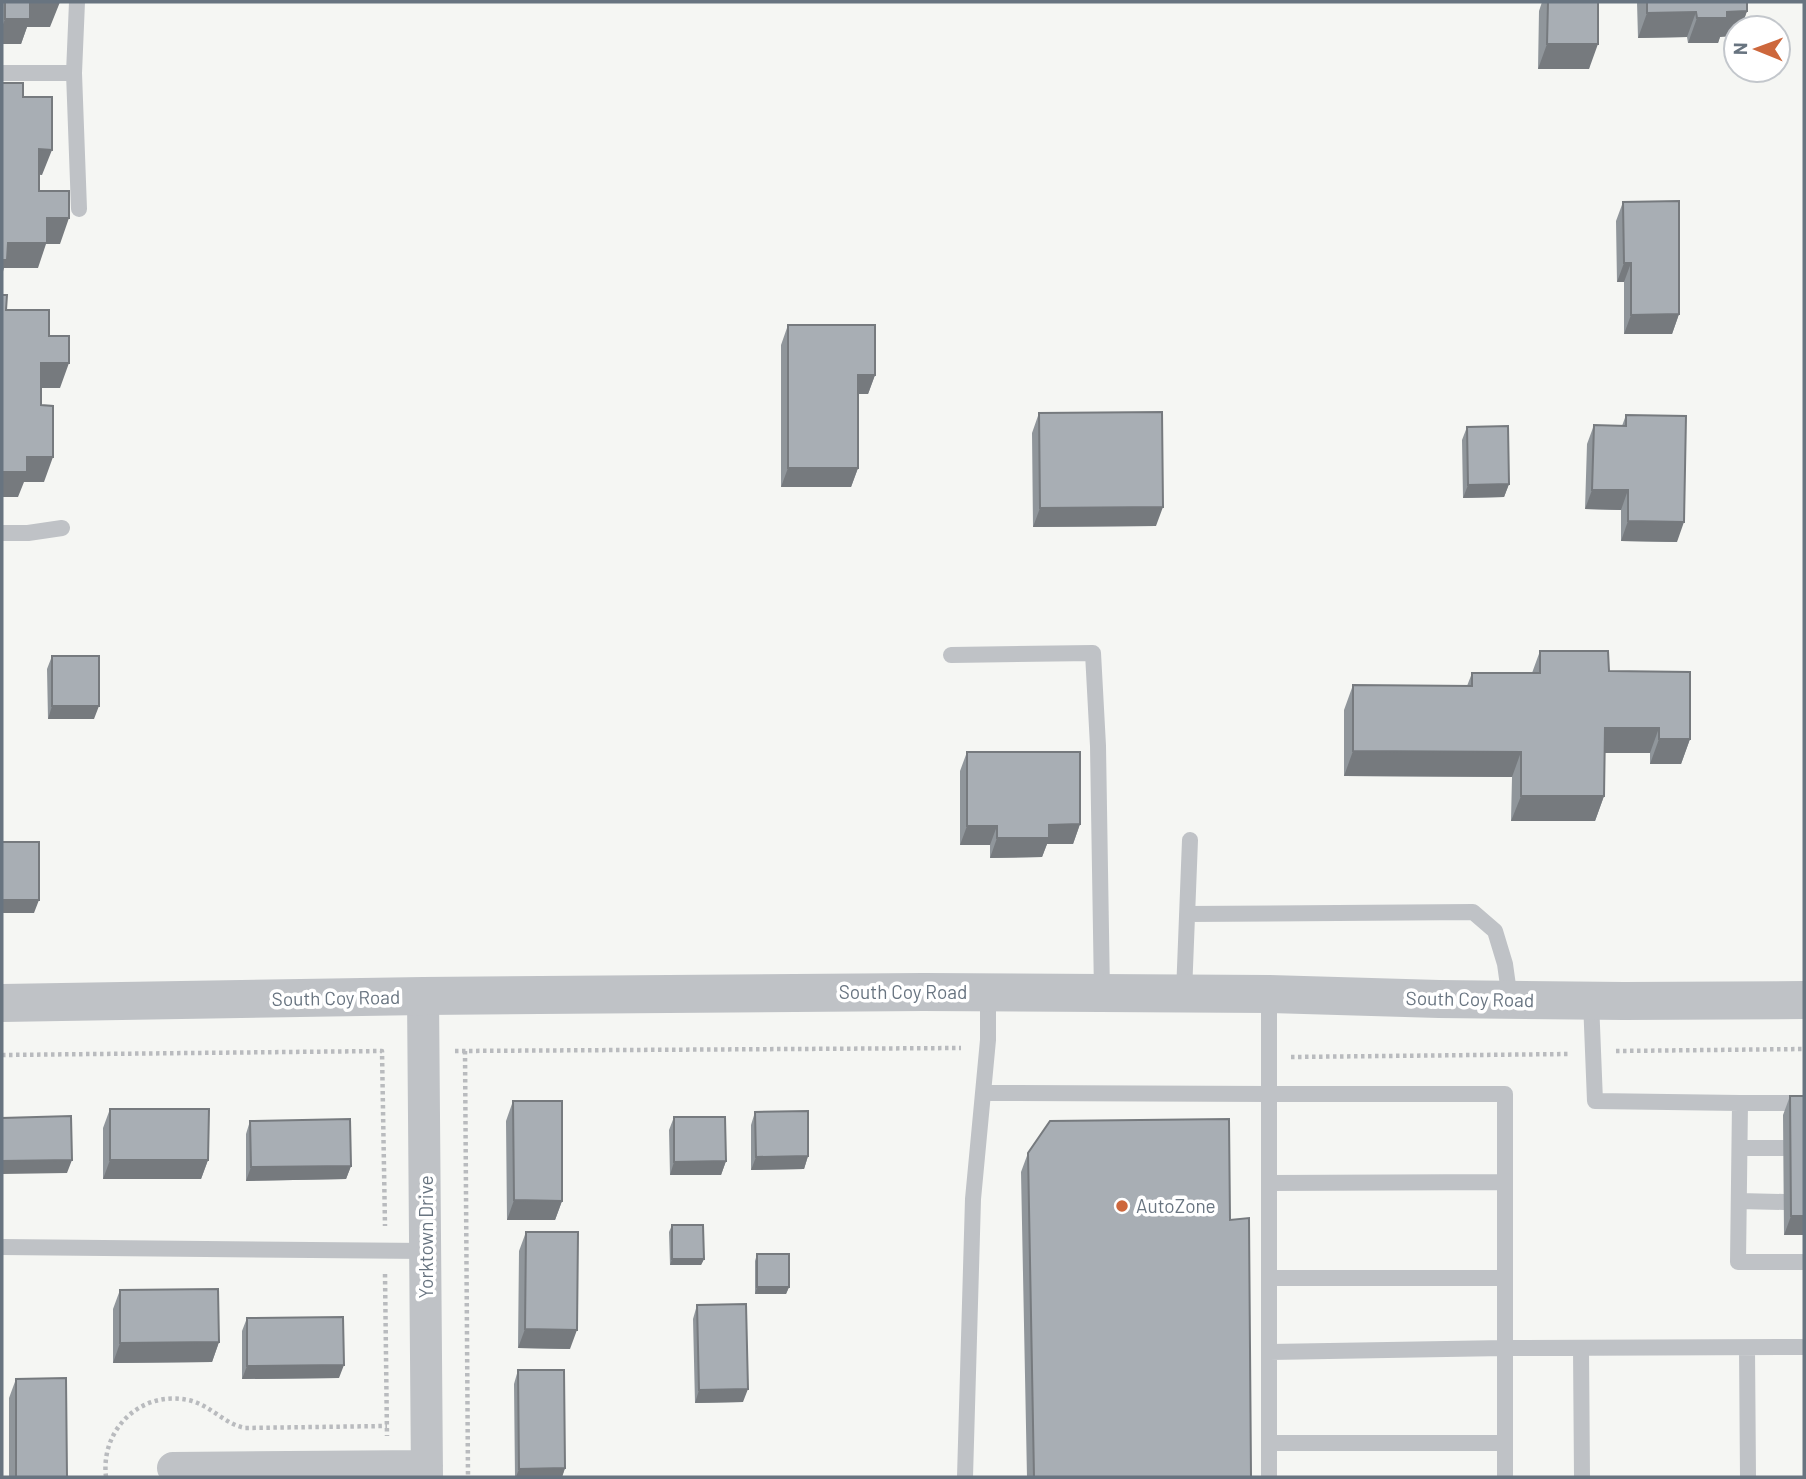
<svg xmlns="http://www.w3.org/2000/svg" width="1806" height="1479" font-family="Barlow,sans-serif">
	<rect width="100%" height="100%" fill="#f5f6f3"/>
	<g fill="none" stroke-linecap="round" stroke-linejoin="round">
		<!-- path -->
		<path stroke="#b9bbbe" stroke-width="4.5" stroke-dasharray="3.5 3.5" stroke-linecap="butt" d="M455,1051L961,1048
			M465,1051L468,1477
			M1616,1051L1804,1049
			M2,1055L382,1051L385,1226
			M1291,1057L1569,1054
			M385,1274L387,1436
			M106,1477C100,1428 143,1388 192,1401C212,1407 225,1424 245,1428L387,1426"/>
		<!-- service -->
		<path stroke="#bfc2c6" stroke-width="16" d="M77,2L74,73L79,209
			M2,73H74
			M2,533H28L62,528
			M951,655L1093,653L1098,746L1102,993
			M1187,914L1473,912L1495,931L1505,964L1510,1000
			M1184,993L1190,840
			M1591,1001L1595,1101L1740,1103L1738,1262H1804
			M983,1093L1269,1094V994
			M1740,1103H1804
			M1740,1148H1783
			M1270,1183L1505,1182
			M1739,1201L1784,1202
			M2,1247L426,1251
			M1270,1278H1505
			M1747,1348L1748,1477
			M1581,1349L1582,1477
			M1269,1352L1505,1348L1804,1347
			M1269,1443H1505
			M965,1477L973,1199L988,1040V992
			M1269,1477V1094H1505V1477"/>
		<!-- minor -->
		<path stroke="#bfc2c6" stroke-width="32" d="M423,996L427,1477
			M173,1468L427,1466"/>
		<!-- tertiary -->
		<path stroke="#bfc2c6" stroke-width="38" d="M2,1003L423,996L923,992L1269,994L1439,999L1624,1001L1804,1000"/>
	</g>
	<!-- wall -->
	<path fill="#90969b" d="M2,2L50,27H27L21,44H2Z
		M1542,2H1598L1589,69H1538L1539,11Z
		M1637,2H1747V11L1741,28H1736L1720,37L1718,43H1688L1687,37L1638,38Z
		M1623,202L1679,314L1672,334H1624V282H1617L1616,221Z
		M788,325L875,375L868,394H858V468L851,487H781V345Z
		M1039,413L1156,526L1033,527L1032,433Z
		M1626,415L1677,542L1621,541V510L1585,509L1587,444L1594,425L1622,426Z
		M1467,427L1509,484L1504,497L1463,498L1462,440Z
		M1540,651L1609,671L1690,739L1681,764H1650V753H1605L1604,796L1595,821H1511L1512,777L1344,776V710L1353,685L1467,686L1472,673H1532Z
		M52,656L94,719H48L47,669Z
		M967,752L1080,824L1073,844H1047L1042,857L990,858V845H960V771Z
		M1790,1096L1804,1235H1784L1783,1115Z
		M513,1101L562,1201L555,1220H507L506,1121Z
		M110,1109L208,1160L201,1179H103V1128Z
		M755,1112L808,1156L804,1169L751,1170V1125Z
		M674,1117L726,1161L721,1175H670L669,1130Z
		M250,1121L351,1166L346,1179L246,1181V1134Z
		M1028,1153L1230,1220L1251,1477H1027L1021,1172Z
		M672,1225L704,1259L701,1265H670L669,1232Z
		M526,1232L570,1349L518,1348L519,1251Z
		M757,1254L789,1287L786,1294H755V1261Z
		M120,1290L219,1342L212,1362L113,1363V1309Z
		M697,1305L743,1402L695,1403L693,1319Z
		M247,1318L339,1378L242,1379V1331Z
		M518,1370L565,1468L562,1477H515L514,1384Z
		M16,1379L67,1477H9V1398Z"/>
	<!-- shaded-wall -->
	<path fill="#767a7e" d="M30,2H60L50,27H27L21,44H2V27L5,19Z
		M1747,11L1741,28H1736V36L1720,37L1718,43H1688L1697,18L1727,12Z
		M1696,12L1687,37L1638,38L1647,13Z
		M1547,44H1598L1589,69H1538Z
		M39,149L52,150L42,175L30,174Z
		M47,218H69L60,244H46L38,268H4L2,275V259L8,243Z
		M1624,263H1631L1624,282H1617Z
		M1679,314L1672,334H1624L1631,315Z
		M41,363H69L60,388H32Z
		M858,375H875L868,394H851Z
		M27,457H53L44,482H24L18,497H2V472Z
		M788,468H858L851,487H781Z
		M1509,484L1504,497L1463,498L1468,485Z
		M1592,490H1628L1621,510L1585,509Z
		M1163,507L1156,526L1033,527L1040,508Z
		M1628,521L1684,522L1677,542L1621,541Z
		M52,706H99L94,719H48Z
		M1605,728H1659L1650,753H1596Z
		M1659,739H1690L1681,764H1650Z
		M1353,751L1521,752L1512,777L1344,776Z
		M1521,796H1604L1595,821H1511Z
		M1080,824L1073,844H1047L1042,857L990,858L997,838L1049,825Z
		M967,826H997L990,845H960Z
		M2,900H39L34,913H2Z
		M808,1156L804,1169L751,1170L756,1157Z
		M72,1160L67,1173L2,1174V1161Z
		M110,1160H208L201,1179H103Z
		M726,1161L721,1175H670L674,1162Z
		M351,1166L346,1179L246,1181L251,1167Z
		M514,1200L562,1201L555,1220H507Z
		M1791,1216H1804V1235H1784Z
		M672,1259H704L701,1265H670Z
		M757,1287H789L786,1294H755Z
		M525,1329L577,1330L570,1349L518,1348Z
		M219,1342L212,1362L113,1363L120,1343Z
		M344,1365L339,1378L242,1379L247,1366Z
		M748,1389L743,1402L695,1403L699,1390Z
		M565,1468L562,1477H516L519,1469Z"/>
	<!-- building -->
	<path fill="#a8aeb4" stroke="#767a7e" stroke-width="2" d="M2,2H60H30V19H5V2Z
		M1548,2H1598V44H1547Z
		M1647,2H1747V11L1727,12V18H1697L1696,12L1647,13Z
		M2,83H23V97H52V150L39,149V191H69V218H47V243H8L7,260H2Z
		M1679,201V314L1631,315V263H1624L1623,202Z
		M2,295H7L6,310H49V336H69V363H41V405L53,406V457H27V472H2Z
		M788,325H875V375H858V468H788Z
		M1162,412L1163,507L1040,508L1039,413Z
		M1626,415L1686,416L1684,522L1628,521V490H1592L1594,425L1626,426Z
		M1508,426L1509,484L1468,485L1467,427Z
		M1540,651H1608L1609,671L1690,672V739H1659V728H1605L1604,796H1521V752L1353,751V685L1472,686V673H1540Z
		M52,656H99V706H52Z
		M967,752H1080V824L1049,825V838H997V826H967Z
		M2,842H39V900H2Z
		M1790,1096H1804V1216H1791Z
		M513,1101H562V1201L514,1200Z
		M110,1109H209L208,1160H110Z
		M808,1111V1156L756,1157L755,1112Z
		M71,1116L72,1160L2,1161V1118Z
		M674,1117H725L726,1161L674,1162Z
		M350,1119L351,1166L251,1167L250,1121Z
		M1229,1119L1230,1220L1249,1218L1251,1477H1014H1034L1028,1153L1050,1121Z
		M672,1225H703L704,1259H672Z
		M526,1232H578L577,1330L525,1329Z
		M757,1254H789V1287H757Z
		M218,1289L219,1342L120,1343V1290Z
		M746,1304L748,1389L699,1390L697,1305Z
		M343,1317L344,1365L247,1366V1318Z
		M518,1370H564L565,1468L519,1469Z
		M66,1378L67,1477H16V1379Z"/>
	<!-- markers -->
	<circle fill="#cd673c" stroke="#fff" stroke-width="2.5" cx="1122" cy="1206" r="7"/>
	<g text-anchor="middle" stroke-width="7" stroke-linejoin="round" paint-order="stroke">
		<!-- street labels -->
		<g font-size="19" fill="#687480" stroke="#fff">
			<text x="903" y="999">South Coy Road</text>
			<text transform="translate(336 998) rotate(-1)" y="7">South Coy Road</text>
			<text transform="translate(1470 999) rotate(1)" y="7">South Coy Road</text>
			<text transform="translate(426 1237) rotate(-90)" y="7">Yorktown Drive</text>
		</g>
		<!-- poi labels -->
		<g font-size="19" fill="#687480" stroke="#fff" text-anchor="start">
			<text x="1136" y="1213">AutoZone</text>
		</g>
	</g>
	<!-- border -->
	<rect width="1806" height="1479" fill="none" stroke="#687480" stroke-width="7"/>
	<!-- north arrow -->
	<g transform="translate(1757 49) rotate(271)"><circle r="33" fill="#ffffff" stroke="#c3c7cc" stroke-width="2"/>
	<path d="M0-5L12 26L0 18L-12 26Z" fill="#cd673c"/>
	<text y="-10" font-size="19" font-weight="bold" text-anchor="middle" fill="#687480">N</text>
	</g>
</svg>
